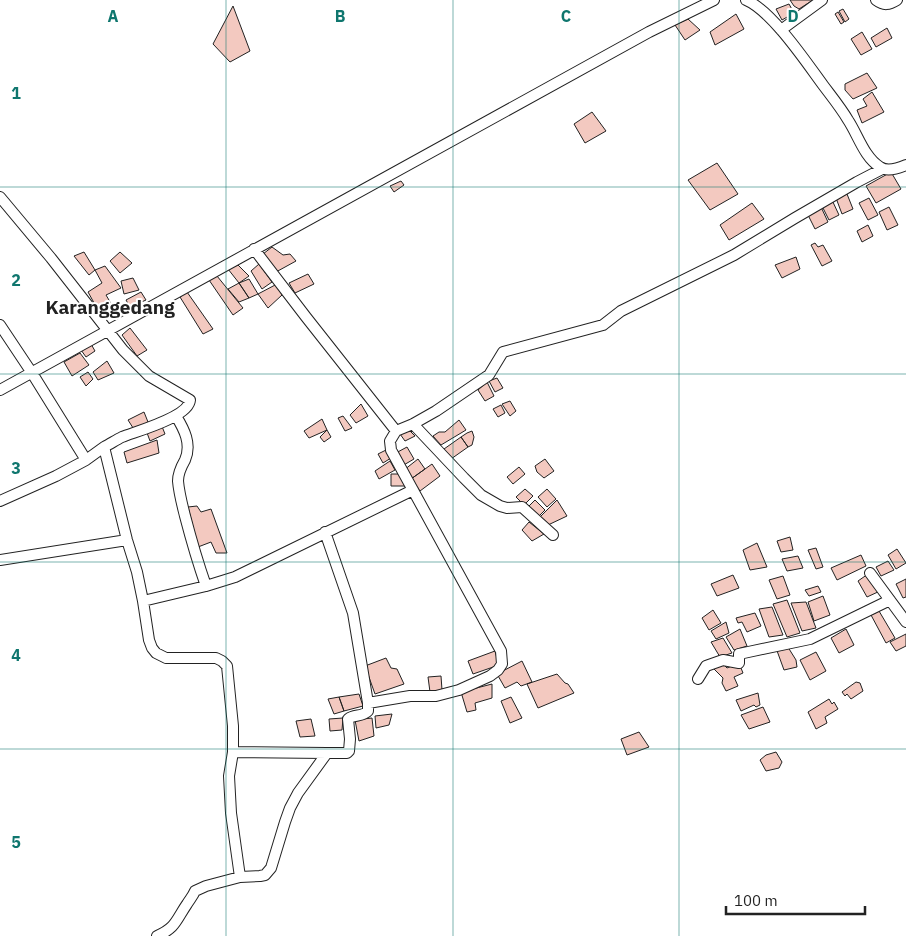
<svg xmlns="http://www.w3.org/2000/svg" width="906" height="936" font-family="'IBM Plex Sans',sans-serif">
	<rect width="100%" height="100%" fill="#fff"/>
	<!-- building -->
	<path fill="#f3c9c0" stroke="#222" d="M790,0H813L799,9L794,6Z
		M789,4L794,13L782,20L776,9Z
		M233,6L250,51L230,62L213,44Z
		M843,9L849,19L845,22L839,11Z
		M838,12L844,22L841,24L835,14Z
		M736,14L744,29L715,45L710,32Z
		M688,19L700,30L685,40L675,25Z
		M887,28L892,38L876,47L871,38Z
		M862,32L872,49L861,55L851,39Z
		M867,73L877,88L853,99L845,90V84Z
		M872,92L884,112L862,123L857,110L867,106L863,99Z
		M592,112L606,131L585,143L574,124Z
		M717,163L738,194L710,210L688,180Z
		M891,172L901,189L876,203L866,186Z
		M401,181L404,185L394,192L390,186Z
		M847,194L853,209L842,214L836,198Z
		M869,198L878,215L868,220L859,203Z
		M832,200L839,215L829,220L822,206Z
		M752,203L764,219L729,240L720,225Z
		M821,207L828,222L815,229L807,213Z
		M889,207L898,225L887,230L879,212Z
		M868,225L873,236L862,242L857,231Z
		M815,243L818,247L823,245L832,261L822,266L811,245Z
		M272,247L283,255L290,254L296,261L276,272L263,254Z
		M84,252L95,270L89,275L74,256Z
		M120,252L132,263L120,273L110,261Z
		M796,257L800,269L782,278L775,265Z
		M259,264L272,282L262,289L251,271Z
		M238,265L249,276L239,283L228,269Z
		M105,266L121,288L106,295L116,312L103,319L88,292L102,283L95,270Z
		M308,274L314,284L295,293L289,283Z
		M217,276L243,308L233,315L209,280Z
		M133,278L139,290L124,294L121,281Z
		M249,279L258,294L249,298L239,283Z
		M239,283L249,298L239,302L228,289Z
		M277,284L282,295L268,308L258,294Z
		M141,292L146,300L130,307L126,300Z
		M187,292L213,329L203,334L180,297Z
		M130,328L147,350L137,356L122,335Z
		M91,344L95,351L86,357L81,350Z
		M80,353L89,365L72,376L64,362Z
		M107,361L114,373L98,380L93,372Z
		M88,372L93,379L86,386L80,377Z
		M497,378L503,388L495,392L489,381Z
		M487,382L494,396L485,401L478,390Z
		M510,401L516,411L510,416L502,404Z
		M361,404L368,416L356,423L350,415Z
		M501,405L505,413L498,417L493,409Z
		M144,412L148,422L135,431L128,420Z
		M343,416L352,428L345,431L338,418Z
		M322,419L327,430L309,438L304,431Z
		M459,420L466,430L441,445L433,436L439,432H445Z
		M161,424L165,434L150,441L146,430Z
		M408,429L415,436L405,441L400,434Z
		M327,430L331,437L324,442L320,437Z
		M472,431L474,437L472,445L468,447L461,437L467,433Z
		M461,437L468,447L451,459L444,449Z
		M157,440L159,453L127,463L124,452Z
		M407,447L414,459L402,466L394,454Z
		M386,450L391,458L383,463L378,454Z
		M418,459L425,469L411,479L404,470Z
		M545,459L554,471L544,478L537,472L535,466Z
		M390,461L395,470L379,479L375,471Z
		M432,464L440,476L420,491L411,479Z
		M519,467L525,474L513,484L507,477Z
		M391,474H402L405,486H391Z
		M525,489L533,496L524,505L516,497Z
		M547,489L556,499L547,507L538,497Z
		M535,500L545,510L538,517L528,507Z
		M557,500L567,516L548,525L540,517Z
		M197,506L201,512L211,509L227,553H216L211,542L198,547L188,507Z
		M529,522L544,534L532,541L522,530Z
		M790,537L793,550L781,552L777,541Z
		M757,543L767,567L750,570L743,550Z
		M816,548L823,567L816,569L808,550Z
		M897,549L906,563L896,569L888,555Z
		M861,555L866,566L837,580L831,568Z
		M798,556L803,568L787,571L782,559Z
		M888,561L894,570L881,576L876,567Z
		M868,574L880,591L867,597L858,581Z
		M733,575L739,588L717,596L711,584Z
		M783,576L790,595L777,599L769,580Z
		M906,579V597L903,598L896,584Z
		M818,586L821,592L809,596L805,590Z
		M823,596L830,615L814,621L808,602Z
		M787,600L800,633L787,637L773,604Z
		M806,602L816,628L802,631L791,603Z
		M772,607L783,635L769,637L759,609Z
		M713,610L721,623L709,630L702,618Z
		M879,611L895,638L886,643L871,615Z
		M755,613L761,626L747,632L742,622L738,623L736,618Z
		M726,622L729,633L716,639L711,631Z
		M740,629L747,646L734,650L726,637Z
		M846,629L854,645L839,653L831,638Z
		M906,634V646L896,651L890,642Z
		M723,638L732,653L720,657L711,642Z
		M786,644L796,660L797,667L784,670L776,648Z
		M495,651L499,665L473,674L468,661Z
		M816,652L826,671L810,680L800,660Z
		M386,658L391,668L397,669L404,684L375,694L365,666Z
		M522,661L532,682L521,686L517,682L505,688L497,674Z
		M739,663L743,673L734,677L738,686L726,691L722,683L723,678L713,668L723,664L727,668Z
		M557,674L565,683L568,684L574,693L538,708L527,684Z
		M441,676L442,690L430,692L428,677Z
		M856,682L860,683L863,691L851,699L847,694L845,696L842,692Z
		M492,684V698L475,703L476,710L467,712L461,692Z
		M758,693L760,705L756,707L754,705L741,711L736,700Z
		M359,694L363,706L344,711L339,697Z
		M339,697L344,711L334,714L328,699Z
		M511,697L522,718L510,723L501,701Z
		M829,699L832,704L834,702L838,709L825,717L827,723L816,729L808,712Z
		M763,707L770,722L749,729L741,715Z
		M392,714L389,725L376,728L375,716Z
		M343,718L342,730L330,731L329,719Z
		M372,718L374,736L359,741L355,720Z
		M311,719L315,736L300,737L296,721Z
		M639,732L649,747L627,755L621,739Z
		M776,752L782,762L779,768L766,771L760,760L766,755Z"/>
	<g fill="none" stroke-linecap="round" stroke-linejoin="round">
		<!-- minor casing -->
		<g stroke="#222" stroke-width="12">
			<path id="minor" d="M746,0C772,11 806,62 823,85C832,97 841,108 848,120C858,135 864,157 880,167C887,172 899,168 906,165
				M876,0C884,6 889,5 897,0
				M781,30L822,0
				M0,197L51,258L123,350L149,376L190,400C189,417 137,431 122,437C116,440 110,444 104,447
				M254,249L306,317L396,431L413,424L436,411L489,375L503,352L603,325L621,311L734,255L795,218L857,182L882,169
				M0,325L32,373L86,460
				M0,390L649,32L714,0
				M176,416C184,429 192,444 185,460C181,467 178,473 178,481C179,493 182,504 185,516C191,539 198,563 206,586
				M413,424L464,478L481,495L500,506L507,508L522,507L553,535
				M0,501L56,476L86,460L104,447L127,540L137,572L143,601L149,640L152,648L156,653L166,658H216L222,661L227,666L233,726V752L229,776L231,813L240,877
				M0,560L127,540
				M870,573L906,622
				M143,601L206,586L235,577L413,490
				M698,679L706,666L723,660L739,663V654L810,639L890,600
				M368,703L410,696H436L459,690L490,676L498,670L502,664L501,651L391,450L390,441L396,431
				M233,752L327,753
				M157,936C176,928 176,920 187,904C190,899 193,896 195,891L206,886L240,877L260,876L265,875L271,868L285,822L290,808L298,793L327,753H347L349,751L350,739L348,719C354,714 363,717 368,711V703L353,613L325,532"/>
		</g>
		<!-- minor -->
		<use href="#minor" stroke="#fff" stroke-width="10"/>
	</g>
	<!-- grid -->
	<path fill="none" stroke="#0f766e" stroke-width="1" stroke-opacity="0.55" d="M226,0V936M453,0V936M679,0V936M0,187H906M0,374H906M0,562H906M0,749H906"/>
	<g text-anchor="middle" stroke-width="4" stroke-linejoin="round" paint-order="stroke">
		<!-- quarter labels -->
		<g font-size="19" font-weight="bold" fill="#222" stroke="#fff">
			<text x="110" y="314">Karanggedang</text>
		</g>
	</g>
	<g font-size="16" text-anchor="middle" font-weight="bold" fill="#0f766e" stroke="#fff" stroke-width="4" stroke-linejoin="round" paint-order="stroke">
		<text x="113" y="22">A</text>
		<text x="340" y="22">B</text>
		<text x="566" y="22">C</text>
		<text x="793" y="22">D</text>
		<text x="16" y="99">1</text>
		<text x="16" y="286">2</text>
		<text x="16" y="474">3</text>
		<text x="16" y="661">4</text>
		<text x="16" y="848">5</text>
	</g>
	<!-- scale -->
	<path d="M726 906v8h139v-8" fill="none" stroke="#222222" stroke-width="2.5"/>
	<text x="734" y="906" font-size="15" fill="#222222" stroke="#ffffff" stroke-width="4" paint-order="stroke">100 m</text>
</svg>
